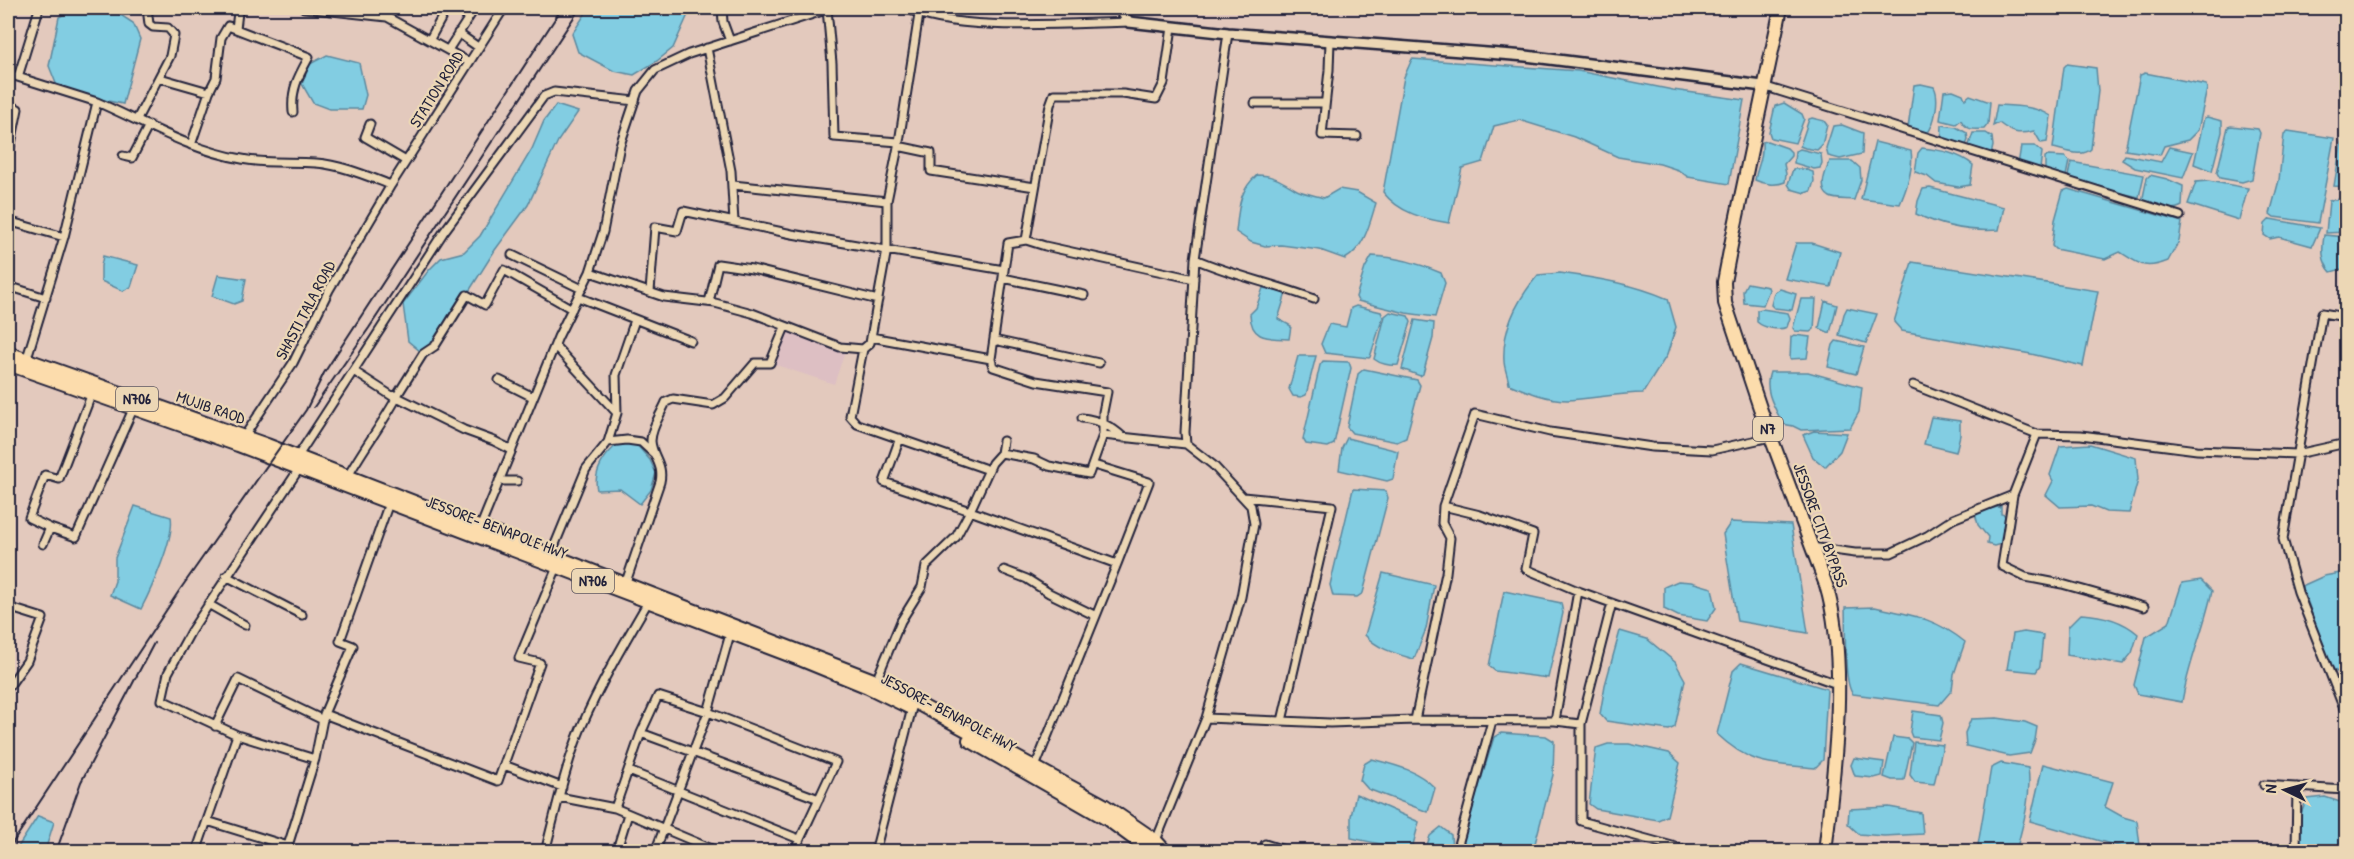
<svg xmlns="http://www.w3.org/2000/svg" width="2354" height="859" font-family="'Patrick Hand',sans-serif">
	<rect width="100%" height="100%" fill="#e3c9bd"/>
	<filter id="ink" filterUnits="userSpaceOnUse"><feTurbulence type="fractalNoise" baseFrequency=".0167" numOctaves="2"/><feDisplacementMap in="SourceGraphic" scale="12" xChannelSelector="R" yChannelSelector="G"/><feConvolveMatrix kernelMatrix="1 2 1 2 8 2 1 2 1" color-interpolation-filters="sRGB"/></filter>
	<g filter="url(#ink)">
		<!-- built -->
		<path fill="#ddbfc3" d="M784,331L845,352L834,384L773,364Z"/>
		<!-- water -->
		<path fill="#82cde2" stroke="#5c899f" stroke-width="1.5" d="M110,8L133,23L140,39L123,104L89,97L57,86L49,66L59,17L73,9Z
			M589,8H691L673,48L657,61L634,75L614,71L578,52L572,34Z
			M327,55L359,63L366,95L362,109H329L313,103L302,84L310,64Z
			M1412,59L1578,71L1673,90L1744,100L1729,184L1688,177L1678,170L1660,164L1618,157L1574,137L1519,120L1494,126L1483,162L1462,168L1449,223C1424,219 1399,213 1383,192L1404,77Z
			M2067,64L2096,68L2098,91L2091,149C2082,158 2065,150 2053,148L2064,67Z
			M2145,73L2206,85L2207,89L2198,130L2188,140L2164,146L2160,155L2125,150L2140,75Z
			M1921,84L1934,87C1940,98 1935,124 1927,134L1908,128L1914,85Z
			M1953,90L1963,94L1965,99L1970,95L1990,102L1988,124L1984,129C1973,130 1966,130 1961,120L1956,124L1940,120L1944,91Z
			M1784,103L1802,114L1804,119L1795,143L1771,138L1769,132L1775,106Z
			M556,105L578,112L558,141L528,205L495,250L466,296L448,316L438,339L420,351L408,341L403,304L429,270L441,258L464,252L480,236L532,149L544,121Z
			M1997,105C2014,106 2036,106 2051,116L2047,142L2041,143L2034,131C2018,135 2012,133 1999,123L1993,126Z
			M2207,117L2222,121V132L2212,171L2194,164L2204,118Z
			M1812,118L1824,121L1827,125L1822,145L1817,150L1805,148L1800,146L1809,119Z
			M1842,125L1863,133L1862,154L1840,159L1828,156L1826,148L1833,126Z
			M1942,125L1956,127L1967,133L1968,140L1965,148L1941,145Z
			M2231,126L2258,129L2260,133L2252,179L2242,182L2220,178L2217,173L2228,127Z
			M2288,131L2334,138L2318,223L2274,217L2270,214L2279,180L2284,134Z
			M1973,133H1986L1992,137L1993,146L1991,155L1968,148Z
			M2342,138H2346V187L2334,186Z
			M1767,141L1787,148L1791,152V156L1784,164L1786,174L1785,182C1776,186 1763,184 1755,180C1758,163 1763,161 1762,142Z
			M1875,142L1911,151C1914,169 1907,188 1900,204L1861,199Z
			M2021,146H2035L2042,152L2040,169L2018,165Z
			M2169,147L2193,152L2183,178L2135,168L2122,160L2125,155L2161,162Z
			M1922,148C1940,150 1959,153 1973,165L1970,185L1958,187L1936,183L1927,176L1915,172L1918,153Z
			M1800,149L1821,154L1822,163L1820,168L1814,169L1794,163L1795,151Z
			M2048,156L2065,157L2069,161L2066,176L2061,178L2045,173V157Z
			M1830,161H1852L1860,168L1861,180L1854,200C1847,199 1835,200 1830,197C1817,190 1826,170 1830,161Z
			M2071,162L2144,175L2139,197L2067,181Z
			M1793,169H1804L1813,172L1814,181L1811,191L1805,193L1791,189L1788,184Z
			M1257,175C1274,175 1283,182 1297,190C1305,194 1316,195 1324,198L1339,189L1357,192L1376,203C1370,222 1365,248 1345,259L1320,250L1281,245L1265,246L1251,242L1236,232C1239,208 1238,192 1257,175Z
			M2150,175L2167,179L2183,186L2182,206C2172,212 2152,208 2142,202L2147,178Z
			M2208,181L2248,188L2239,220L2188,204L2196,182Z
			M1930,188L2004,207L1999,230C1969,232 1943,227 1916,214L1918,201L1923,189Z
			M2068,189L2182,222L2179,241L2168,261C2145,270 2140,265 2120,252L2105,259L2055,249L2052,246L2055,220L2063,191Z
			M2346,198V232L2326,233L2329,201Z
			M2270,219L2320,228L2312,246L2279,237L2270,239L2264,235L2265,224Z
			M2324,235L2346,237V268L2331,272C2321,261 2322,249 2324,235Z
			M1796,243H1812L1840,252L1831,287L1785,279Z
			M103,256L138,265L131,287L123,291L101,281V266Z
			M1372,256C1396,257 1419,263 1441,273L1445,283L1435,317L1406,313L1358,301L1356,297L1365,268Z
			M1912,262L2098,291L2083,366L2031,354L1902,331L1894,322Z
			M1560,273C1597,278 1634,284 1668,299L1676,327L1667,355L1643,393C1618,393 1593,399 1568,400C1548,400 1528,392 1509,384C1508,376 1504,368 1504,361C1502,328 1518,299 1538,275Z
			M218,275L246,279L242,301L234,304L212,296Z
			M1747,283L1768,287L1769,290L1763,305L1744,303L1743,291Z
			M1263,288L1286,293L1278,319L1291,326L1289,339C1268,338 1251,340 1250,314L1256,308Z
			M1780,289L1796,294L1792,310L1774,308L1771,305L1774,293Z
			M1801,299H1816L1814,329L1810,332L1795,331L1793,328Z
			M1825,301L1837,305L1830,333L1819,328Z
			M1356,306L1381,312L1383,317L1370,357L1369,358L1325,353L1321,344L1329,324L1346,327L1351,308Z
			M1847,308L1877,314L1866,343L1839,335L1844,314Z
			M1762,309L1788,313L1790,318L1787,327C1779,331 1764,328 1757,322V310Z
			M1390,312L1408,316L1411,322L1398,365C1390,366 1380,364 1374,359L1385,316Z
			M1415,320L1434,323L1433,338L1423,374L1420,376L1402,369Z
			M1794,335L1810,337L1807,358L1790,359L1791,337Z
			M1836,341L1864,347L1856,374L1828,367L1833,345Z
			M1298,356H1316L1306,395L1301,397L1293,396L1289,389Z
			M1323,361L1349,362L1351,368L1334,444L1328,447L1306,444L1303,439L1320,365Z
			M1364,369L1417,380L1420,385L1406,438L1397,442L1352,433L1347,427L1358,374Z
			M1770,372H1808L1862,387L1859,412L1850,428L1801,430L1793,426L1783,424C1775,408 1763,391 1770,372Z
			M1931,417L1960,421V435L1956,452L1924,444Z
			M1814,431L1847,433L1840,451L1825,467L1813,457L1803,435Z
			M1347,438L1398,451L1393,479L1387,481L1339,470L1342,448Z
			M618,444H636L650,460L656,473L651,490L640,504L620,489L597,490C593,472 604,455 618,444Z
			M2090,444L2136,458L2138,480L2129,513L2106,512L2091,506L2060,507L2046,495L2053,481L2050,475L2060,446Z
			M1353,489L1386,491L1388,498L1363,593L1357,597L1333,596L1330,585Z
			M135,506L171,517C175,537 151,590 141,609L110,595L115,581V558Z
			M2001,506V514L2005,515L2001,544L1994,546L1987,544L1988,537L1978,525L1975,513Z
			M1731,522L1791,525L1808,633L1737,621L1723,534Z
			M2346,572V672C2338,674 2335,672 2330,664L2302,586L2324,576Z
			M1383,573L1434,585L1426,629L1414,659C1397,654 1377,649 1365,635Z
			M2201,580L2212,591C2204,629 2188,664 2182,702L2138,694L2134,685L2146,637L2169,623L2182,583Z
			M1678,581L1691,582L1712,588L1716,608L1707,621L1678,616L1664,609V587Z
			M1504,591L1561,603L1563,613L1548,678L1495,671L1489,666Z
			M1875,607C1912,615 1935,618 1965,642L1954,674L1952,690L1939,705L1853,694C1843,684 1846,625 1845,608Z
			M2081,614C2102,615 2122,620 2138,634L2132,653L2123,664L2067,655L2068,627Z
			M1620,631L1647,639L1675,662L1685,680L1675,727L1669,730L1606,721L1600,714L1605,685Z
			M2024,632L2043,635L2040,666L2036,672L2007,669L2013,634Z
			M1741,663L1827,689L1823,760L1815,768C1771,764 1751,766 1717,734L1733,671Z
			M1913,711L1941,715L1943,723L1939,740L1912,737L1910,732Z
			M1997,718L2025,722L2037,727L2035,740L2030,753L2009,756L1966,746L1965,733L1971,719Z
			M1501,733L1546,736L1554,741L1553,775L1533,851L1459,852L1494,737Z
			M1893,737L1908,739L1912,743L1904,780H1892L1884,777Z
			M1914,742L1943,745L1934,784L1915,782L1910,775Z
			M1608,744H1629L1669,753L1680,763L1667,816L1658,820L1596,809L1589,804L1596,748Z
			M1854,758L1884,762L1882,776L1874,778L1855,776L1851,765Z
			M1372,759C1395,765 1418,770 1435,788L1428,812L1368,789L1360,780L1364,764Z
			M2001,763L2028,768C2032,795 2023,825 2016,851H1977L1991,768Z
			M2043,764L2113,782L2105,807L2123,817L2137,821L2140,846L2121,847L2030,821Z
			M1356,794L1419,822L1413,845L1409,850L1351,838V816Z
			M2325,797L2346,804V846C2329,843 2317,847 2300,852V816L2307,799Z
			M1889,807L1921,813L1923,834L1884,836L1859,834L1848,824L1849,809Z
			M38,816L54,822L45,851H21L18,847Z
			M1441,827L1451,835L1452,851H1425L1430,836Z"/>
		<g fill="none" stroke-linecap="round" stroke-linejoin="round">
			<!-- street casing -->
			<g stroke="#22223b" stroke-width="11">
				<path id="street" d="M232,8L238,12L236,29
					M304,8L387,17L469,62
					M722,8L723,22L730,41
					M907,8C949,33 1075,23 1129,22
					M827,9L832,63L834,137L899,142
					M458,33L478,47
					M430,39L447,8
					M1330,41L1329,70L1322,135L1357,136
					M707,48L731,171L734,222
					M448,50L475,8
					M8,74L97,102L64,237L26,361
					M18,77L38,12
					M160,78L209,92L191,145
					M1763,86L2180,216
					M209,92L216,78L221,38L228,26L309,57C298,77 291,89 293,112
					M97,102C145,123 190,150 242,159C266,164 292,161 316,163C342,165 367,176 391,185
					M1255,103H1325
					M8,104L18,109L8,159
					M137,119L170,56L174,35L168,28L153,27L149,24L147,8
					M370,124L365,137L406,161
					M898,146L931,153V171L1035,187
					M123,156L132,158L149,125
					M733,185L887,201
					M8,221L64,237
					M1026,240L1050,105L1054,94H1123L1156,99L1164,83L1172,27
					M512,255L582,289
					M1195,259C1234,276 1275,284 1314,299
					M590,272L664,297L715,303L752,313L840,347L863,349L870,343L887,249V201L899,142L920,8
					M1003,278L1084,295
					M8,286L46,298
					M650,292L655,227L677,231L683,211L792,234L1004,270
					M578,297L691,341
					M709,302L718,264L752,269L878,300
					M2346,317L2322,313L2283,539L2298,592L2346,714
					M871,337L991,359L1008,243L1026,240L1045,246L1194,279
					M994,340L1099,363
					M555,346L617,413
					M863,349L850,416L857,424L989,470
					M991,359L993,367L1036,381L1107,392L1103,412V435
					M355,372L392,396L398,394L423,354L435,346L467,295L485,305L504,270L572,309
					M499,380L533,397
					M1913,385L2037,434
					M1082,418C1099,420 1111,426 1124,438
					M243,438L293,363L329,290L391,185L504,8
					M900,438L884,482L970,511L992,463L1001,453L1034,459L1049,466L1089,474L1103,435L1186,444
					M608,442L627,440L641,442L654,454
					M1001,453L1003,441
					M296,459L443,233L544,96L554,92L635,101
					M301,466L191,631L168,673L162,700L237,735L315,759
					M347,478C362,450 382,425 397,397L464,430L494,441L512,450
					M499,481H517
					M2013,495L2002,566L2025,577L2062,584L2144,607
					M1243,497L1332,506L1282,721
					M1443,506L1480,515L1533,534L1526,569L1578,591
					M50,528L29,518L45,475L59,479L92,393
					M480,528L558,337L590,272L603,232L620,145L638,91L655,70L689,54L832,8
					M43,544L50,528L76,537L134,407
					M1811,547L1855,553H1891L1927,536L1953,519L2013,495L2037,434L2081,435L2197,450L2297,454L2342,444L2346,438
					M551,554L586,469L608,442L617,413L616,375L635,320
					M1004,570L1027,579L1049,593L1096,616
					M226,576L302,615
					M626,582L660,482C664,464 652,457 651,441C651,428 661,414 666,402L673,399L713,405L725,398L755,363H770L785,327
					M208,604L245,625
					M8,607L43,618L27,661L8,688
					M730,634L708,712L836,762L794,852
					M876,681L901,621L922,587L926,566L956,537L970,511L1117,564L1149,482L1094,465
					M324,714L498,781L540,663L519,658L557,567
					M1206,718L1330,723L1415,720L1555,721L1578,591L1837,684
					M1415,720L1446,573L1450,538L1442,523L1443,506L1475,414L1550,432L1652,447L1712,450L1771,437
					M1555,721L1581,724V821L1694,852
					M1581,724L1612,603
					M215,726L238,679L323,720
					M641,733L819,799
					M504,765L562,787
					M1035,767L1117,564
					M629,771L799,839
					M2264,785L2346,790
					M559,797L615,808L719,852
					M615,808L641,733L658,696L708,712L655,852
					M207,821L288,846
					M1155,843L1206,718L1241,597L1254,524L1251,506L1213,465L1186,444L1185,432L1195,259L1228,33
					M196,852L237,735
					M286,852L315,759L324,714L353,646L340,641L390,500
					M545,852C556,810 565,767 581,728C600,684 624,643 648,602
					M622,852L619,843L628,814
					M875,852L912,708
					M1264,852L1265,844L1291,852
					M1456,852L1492,721
					M2296,852L2297,787"/>
			</g>
			<!-- secondary casing -->
			<g stroke="#22223b" stroke-width="14">
				<path id="secondary" d="M1119,8L1129,22L1228,33L1526,56L1763,86"/>
			</g>
			<!-- highway casing -->
			<g stroke="#22223b" stroke-width="16">
				<path id="highway" d="M1781,8L1733,235L1724,282L1725,303L1760,408L1826,585C1849,661 1834,773 1825,852
					M8,353L267,445L876,681L1104,805L1155,840L1166,852
					M8,364L238,445L802,660L868,687L909,707
					M969,740L1107,819L1152,852"/>
			</g>
			<!-- street -->
			<use href="#street" stroke="#ecd7b5" stroke-width="7"/>
			<!-- secondary -->
			<use href="#secondary" stroke="#ecd7b5" stroke-width="9"/>
			<!-- highway -->
			<use href="#highway" stroke="#fcdcac" stroke-width="12"/>
			<!-- rail -->
			<path stroke="#22223b" stroke-width="2" d="M314,407L369,328L580,8
				M8,850L179,591L306,410L324,373L562,8
				M56,852L81,782L154,643"/>
		</g>
	</g>
	<g text-anchor="middle" stroke-width="4.5" stroke-linejoin="round" paint-order="stroke">
		<!-- shield labels -->
		<g fill="#ecd7b5" stroke="#5f5860" stroke-width="1.5">
			<rect x="116" y="387" width="42" height="24" rx="4.5"/>
			<rect x="1753" y="417" width="30" height="24" rx="4.5"/>
			<rect x="572" y="569" width="42" height="24" rx="4.5"/>
		</g>
		<g font-size="15" font-weight="bold" fill="#22223b">
			<text x="137" y="404">N706</text>
			<text x="1768" y="434">N7</text>
			<text x="593" y="586">N706</text>
		</g>
		<!-- street labels -->
		<g font-size="16" fill="#22223b" stroke="#ecd7b5">
			<text transform="translate(436 89) rotate(-58)" y="6">STATION ROAD</text>
			<text transform="translate(305 310) rotate(-62)" y="6">SHASTI TALA ROAD</text>
			<text transform="translate(211 407) rotate(19)" y="6">MUJIB RAOD</text>
			<text transform="translate(1821 525) rotate(70)" y="6">JESSORE CITY BYPASS</text>
			<text transform="translate(497 527) rotate(21)" y="6">JESSORE- BENAPOLE HWY</text>
			<text transform="translate(949 712) rotate(28)" y="6">JESSORE- BENAPOLE HWY</text>
		</g>
	</g>
	<!-- margin -->
	<rect width="2354" height="859" fill="none" stroke="#ecd7b5" stroke-width="30"/>
	<rect x="15" y="15" width="2324" height="829" fill="none" stroke="#22223b" stroke-width="2" filter="url(#ink)"/>
	<!-- north arrow -->
	<g transform="translate(2285 790) rotate(275)" stroke="#ecd7b5" stroke-width="4.5" paint-order="stroke">
	<path d="M0-4.5L10 22L0 15L-10 22Z" fill="#22223b"/>
	<text y="-9" font-size="16" font-weight="bold" text-anchor="middle" fill="#22223b">N</text>
	</g>
</svg>
